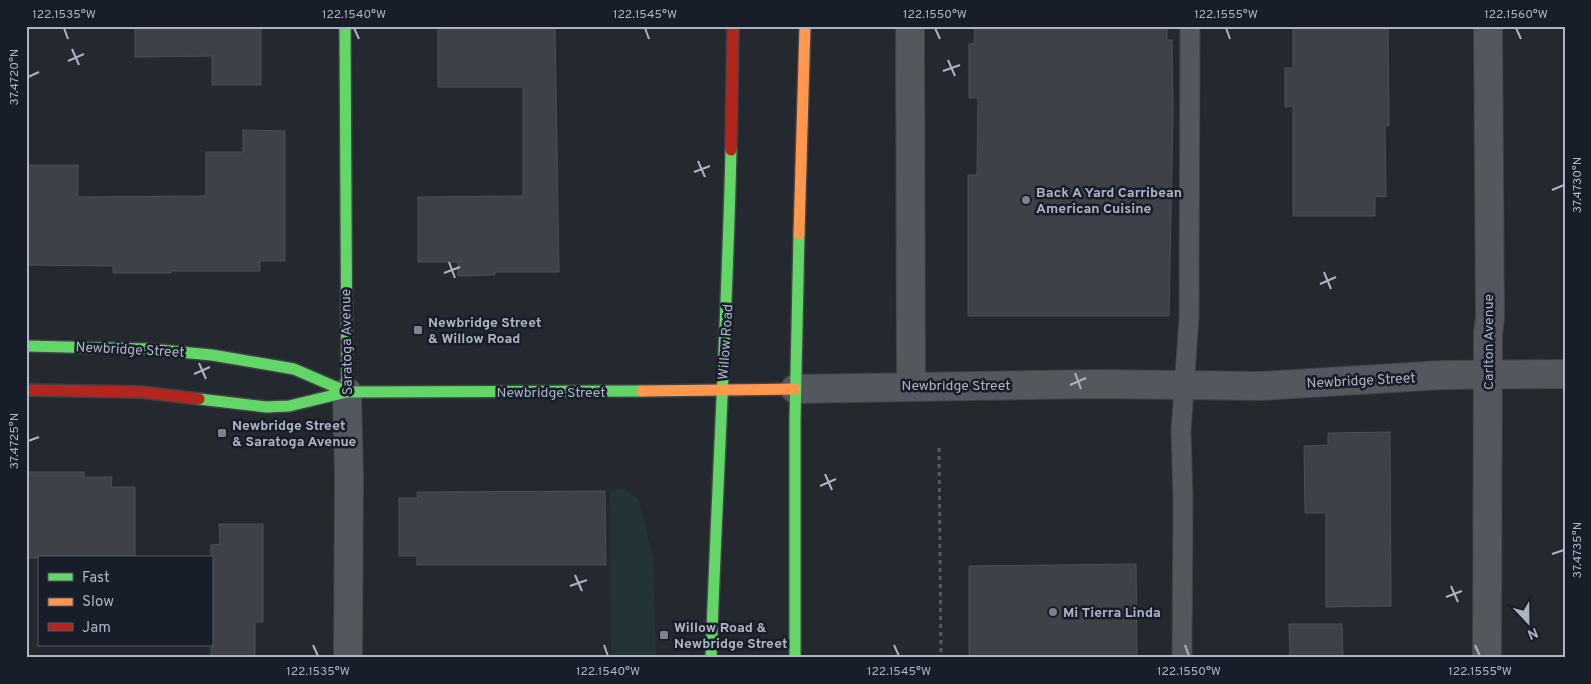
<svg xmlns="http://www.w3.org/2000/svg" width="1591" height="684" font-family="Overpass,sans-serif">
	<rect width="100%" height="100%" fill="#24282f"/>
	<!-- green -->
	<path fill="#243336" d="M625,489L638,499L653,557L656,658H611L610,490Z"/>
	<!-- building -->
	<path fill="#3e4148" stroke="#4b5058" d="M135,26L261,28V85H212V56L135,57Z
		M438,26H555L559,272H495V275L458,276V262H418V197L523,196V87H438Z
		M975,26H1167V40H1172L1173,112L1169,316H968V175H977L978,98H969V44L974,43Z
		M1293,26H1388L1389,126H1385L1386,197L1375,196V216H1293V106L1285,107V68H1293Z
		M243,130L285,131V261H260V271H171V273H113V266L26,265V165H78V197L206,196V152H243Z
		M1390,432L1391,606L1326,607V513H1305L1304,446L1328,445V433Z
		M26,472H84V477H112L111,487H135V558H26Z
		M605,491L606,565H417V556H399V498H418L417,492Z
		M219,524H263V622H255V658H211V545L220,544Z
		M1136,564L1137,658H969V566Z
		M1289,624H1342L1343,658H1290Z"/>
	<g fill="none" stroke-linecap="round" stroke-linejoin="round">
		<!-- lane casing -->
		<g stroke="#404248" stroke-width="21">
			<path id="lane" d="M1182,658L1183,500L1181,431L1189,318L1190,26"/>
		</g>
		<!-- street casing -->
		<g stroke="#404248" stroke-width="30">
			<path id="street" d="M910,26L911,386
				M795,389L1097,384L1262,386L1442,375L1565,374
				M347,392L349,475L348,658
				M1487,658L1488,333L1490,318L1488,26"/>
		</g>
		<!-- fast casing -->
		<g stroke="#404248" stroke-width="14">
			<path id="fast" d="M345,26L347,392
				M26,346L148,349L212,355L294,369L347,392
				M199,399L266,407L289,406L347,392L642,391
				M711,658C717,489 727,320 731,150
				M795,658V421L799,234"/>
		</g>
		<!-- slow casing -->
		<g stroke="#404248" stroke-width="14">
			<path id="slow" d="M799,234L805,26
				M642,391L795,389"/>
		</g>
		<!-- jam casing -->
		<g stroke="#404248" stroke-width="14">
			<path id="jam" d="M731,150L733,26
				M26,390L141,392L199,399"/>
		</g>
		<!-- path -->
		<path stroke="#565b62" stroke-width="3" stroke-dasharray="4 4" stroke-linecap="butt" d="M939,448L941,658"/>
		<!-- lane -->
		<use href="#lane" stroke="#53575e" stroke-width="19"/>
		<!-- street -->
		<use href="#street" stroke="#53575e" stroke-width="28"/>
		<!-- fast -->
		<use href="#fast" stroke="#63d668" stroke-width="11"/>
		<!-- slow -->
		<use href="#slow" stroke="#ff974d" stroke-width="11"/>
		<!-- jam -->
		<use href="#jam" stroke="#b3261e" stroke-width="11"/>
	</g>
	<!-- ticks -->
	<path fill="none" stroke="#acb3c2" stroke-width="2" d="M64,28L68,39M354,28L359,39M645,28L649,39M935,28L940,39M1226,28L1230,39M1516,28L1521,39M72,49L79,65M948,60L955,76M68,61L84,54M943,71L960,65M28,77L39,72M698,161L705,177M694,172L710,166M1552,190L1564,185M449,262L455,278M1324,272L1331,289M444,273L460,267M1320,284L1336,277M199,363L206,379M1075,373L1081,389M194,374L210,367M1070,385L1086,378M28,441L39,437M825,474L832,490M820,486L836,479M1552,554L1564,550M575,575L582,591M570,586L587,580M1451,586L1458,602M1446,597L1462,591M313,645L318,656M604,645L608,656M894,645L899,656M1185,645L1189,656M1475,645L1480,656"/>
	<!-- markers -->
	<g fill="#7c828f" stroke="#181e29" stroke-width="2">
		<circle cx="1026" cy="200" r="5"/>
		<rect x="413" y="325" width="10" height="10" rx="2.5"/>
		<rect x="217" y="428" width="10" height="10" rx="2.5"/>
		<circle cx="1053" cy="612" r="5"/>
		<rect x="659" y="630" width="10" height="10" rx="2.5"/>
	</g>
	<g text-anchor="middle" stroke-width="5" stroke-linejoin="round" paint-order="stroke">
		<!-- poi labels -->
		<g font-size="14" font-weight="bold" fill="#acb3c2" stroke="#181e29" text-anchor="start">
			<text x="1036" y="197">Back A Yard Carribean<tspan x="1036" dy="16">American Cuisine</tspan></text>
			<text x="428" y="327">Newbridge Street<tspan x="428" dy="16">&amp; Willow Road</tspan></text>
			<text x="232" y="430">Newbridge Street<tspan x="232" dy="16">&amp; Saratoga Avenue</tspan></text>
			<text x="1063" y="617">Mi Tierra Linda</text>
			<text x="674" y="632">Willow Road &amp;<tspan x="674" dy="16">Newbridge Street</tspan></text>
		</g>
		<!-- street labels -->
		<g font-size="14" fill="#acb3c2" stroke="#181e29">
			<text transform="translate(346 342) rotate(-91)" y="5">Saratoga Avenue</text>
			<text transform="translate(725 342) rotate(-86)" y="5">Willow Road</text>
			<text transform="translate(1488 342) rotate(-90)" y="5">Carlton Avenue</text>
			<text transform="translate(130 349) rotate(3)" y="5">Newbridge Street</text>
			<text transform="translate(1361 380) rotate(-3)" y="5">Newbridge Street</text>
			<text x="956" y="390">Newbridge Street</text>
			<text x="551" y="397">Newbridge Street</text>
		</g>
	</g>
	<!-- border -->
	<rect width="1591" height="684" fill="none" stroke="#181e29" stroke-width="55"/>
	<!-- legend -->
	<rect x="38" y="556" width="175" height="90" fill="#181e29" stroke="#535a66"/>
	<rect x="48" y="573" width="25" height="8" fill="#63d668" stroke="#535a66"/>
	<text x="82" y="582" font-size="15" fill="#acb3c2">Fast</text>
	<rect x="48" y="598" width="25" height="8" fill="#ff974d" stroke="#535a66"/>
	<text x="82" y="606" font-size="15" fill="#acb3c2">Slow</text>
	<rect x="48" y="623" width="25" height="8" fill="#b3261e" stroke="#535a66"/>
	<text x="82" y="632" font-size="15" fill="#acb3c2">Jam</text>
	<!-- north arrow -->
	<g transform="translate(1528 622) rotate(158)" stroke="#181e29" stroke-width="4" paint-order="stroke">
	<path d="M0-4L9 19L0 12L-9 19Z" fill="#acb3c2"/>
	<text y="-8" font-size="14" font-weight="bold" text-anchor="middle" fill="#acb3c2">N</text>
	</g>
	<rect x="28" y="28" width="1536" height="628" fill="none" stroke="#acb3c2" stroke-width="2"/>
	<g font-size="12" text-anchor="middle" fill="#acb3c2">
		<text x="64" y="18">122.1535°W</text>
		<text x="354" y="18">122.1540°W</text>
		<text x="645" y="18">122.1545°W</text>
		<text x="935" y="18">122.1550°W</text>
		<text x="1226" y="18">122.1555°W</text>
		<text x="1516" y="18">122.1560°W</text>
		<text transform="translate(14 77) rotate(-90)" y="4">37.4720°N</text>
		<text transform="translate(1577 185) rotate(-90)" y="4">37.4730°N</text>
		<text transform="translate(14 441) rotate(-90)" y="4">37.4725°N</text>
		<text transform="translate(1577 550) rotate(-90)" y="4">37.4735°N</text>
		<text x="318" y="675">122.1535°W</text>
		<text x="608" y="675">122.1540°W</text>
		<text x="899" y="675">122.1545°W</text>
		<text x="1189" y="675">122.1550°W</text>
		<text x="1480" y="675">122.1555°W</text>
	</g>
</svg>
